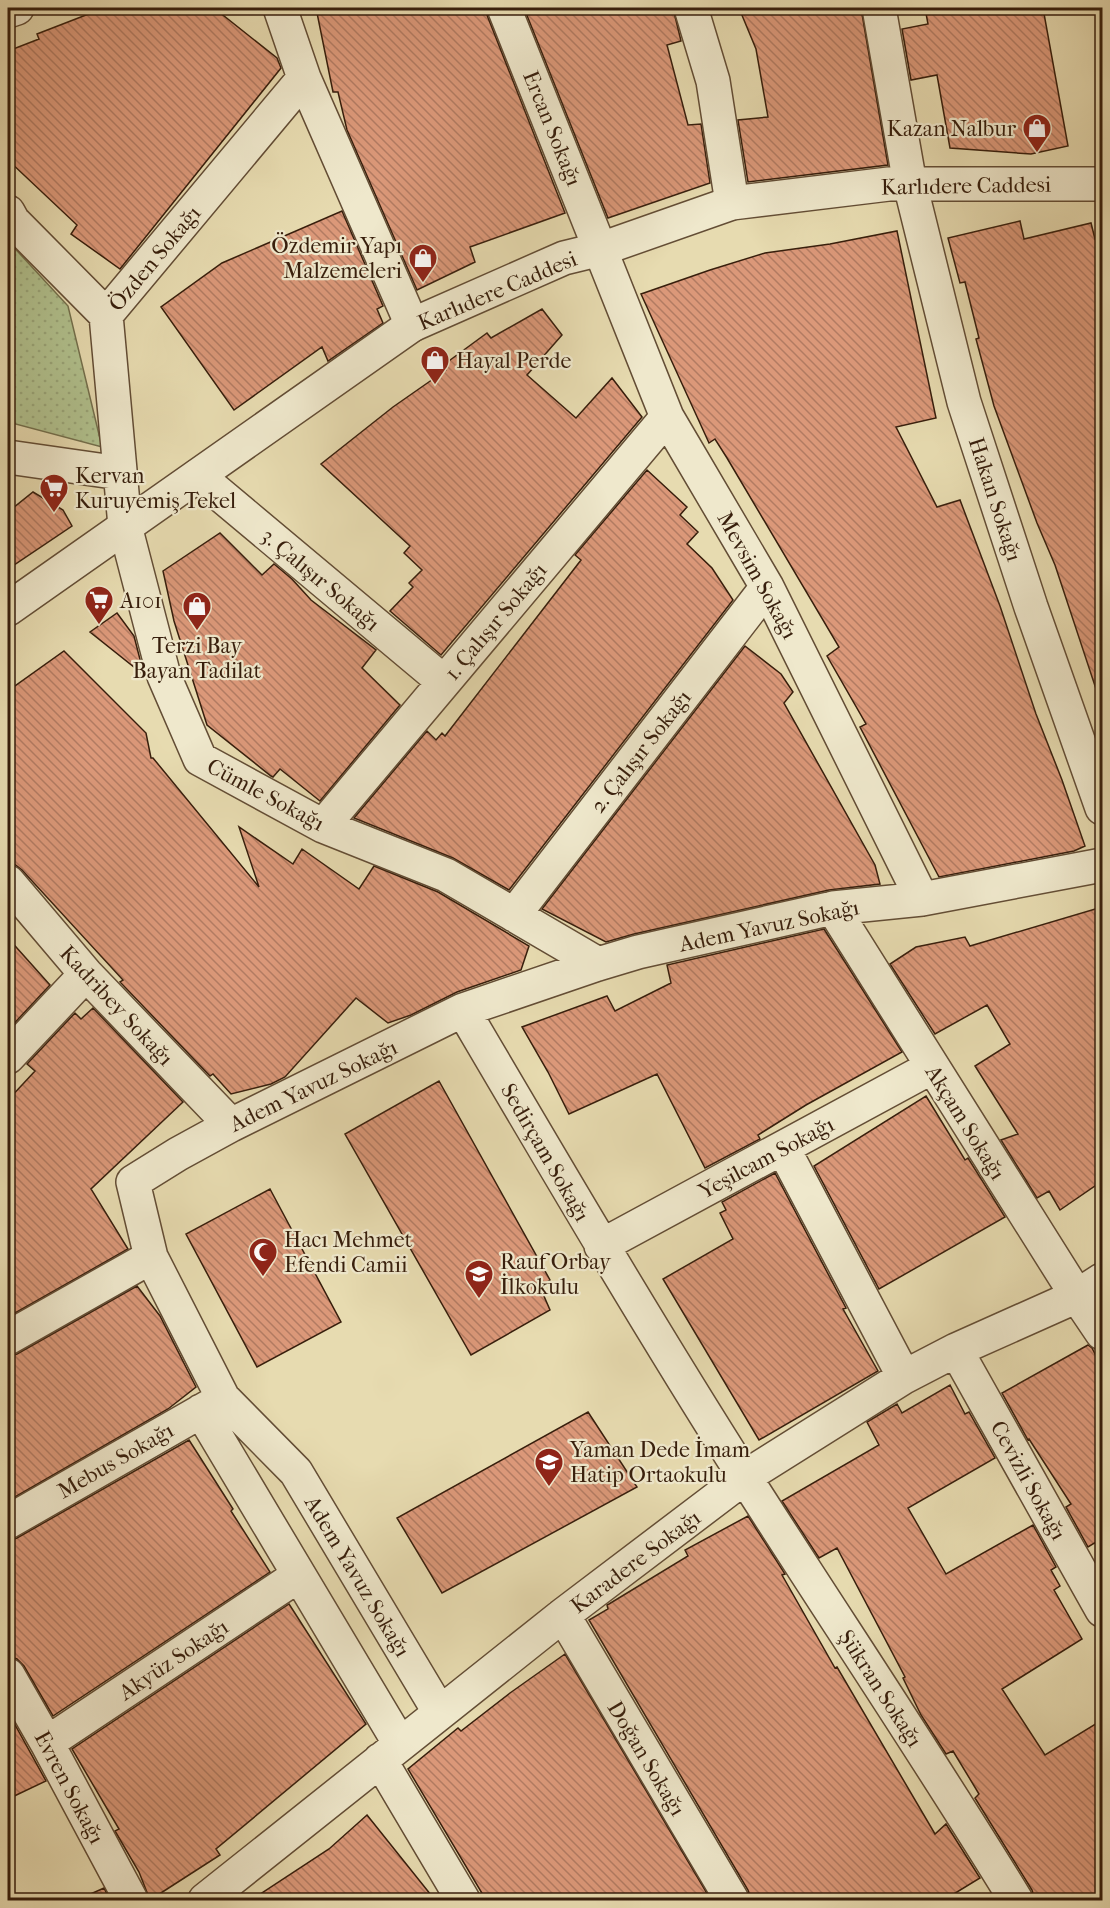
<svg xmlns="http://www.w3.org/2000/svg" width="1110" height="1908" font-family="'IM FELL French Canon',serif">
	<defs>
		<pattern id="park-dots" width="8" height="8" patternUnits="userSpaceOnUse" patternTransform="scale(1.5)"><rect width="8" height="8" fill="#b1c18e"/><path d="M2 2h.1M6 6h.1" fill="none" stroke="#99a579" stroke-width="1.8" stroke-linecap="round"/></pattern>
		<pattern id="building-back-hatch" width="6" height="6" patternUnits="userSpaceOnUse" patternTransform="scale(1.5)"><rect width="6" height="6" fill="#db9879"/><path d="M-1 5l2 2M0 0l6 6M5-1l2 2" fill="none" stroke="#b27b62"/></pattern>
	</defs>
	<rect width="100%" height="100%" fill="#e7dbb0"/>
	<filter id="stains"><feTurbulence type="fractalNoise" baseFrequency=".00333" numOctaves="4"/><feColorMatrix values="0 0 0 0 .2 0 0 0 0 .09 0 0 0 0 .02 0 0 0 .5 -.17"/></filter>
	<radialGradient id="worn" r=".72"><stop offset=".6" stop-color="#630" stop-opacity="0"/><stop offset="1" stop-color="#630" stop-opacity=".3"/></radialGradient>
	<!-- park -->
	<path fill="url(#park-dots)" stroke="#74704d" stroke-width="1.5" d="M8,241L68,306L102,447L8,422Z"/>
	<!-- building -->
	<path fill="url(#building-back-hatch)" stroke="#371e0c" stroke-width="1.5" d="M104,8H214L277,58L281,68L120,269L71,234L77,225L8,160V51L39,39L37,34Z
		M316,8H486L487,15L565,213L470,247L475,262L417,290L347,130L338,92H333Z
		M524,8H673L681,41L667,45L688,125L701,124L710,183L608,218Z
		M739,8H861L888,165L748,182L738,120L768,117L756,49Z
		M925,8H1043L1068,146L1031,154L950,148L937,75L911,80L902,29L928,24Z
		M342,211L383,306L377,309L383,323L328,361L322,347L234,410L161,307L222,263Z
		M1020,221L1024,239L1091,223L1095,239L1102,237V691L1097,692L1055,565L1037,523L994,406L976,339L979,338L965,282L960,283L948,238Z
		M897,231L936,418L896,427L937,507L960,500L1000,606L1036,714L1062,780L1085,846L1074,851L939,877L860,727L866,724L827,656L839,647L727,458L715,439L709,443L641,294L710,270L765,253L830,244Z
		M542,309L562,335L527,375L576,418L612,378L642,417L441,655L390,611L413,587L409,583L422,570L404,553L410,546L321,464L393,407L446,370L442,366L487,333L491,338Z
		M647,470L687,507L680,515L698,532L687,544L712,568L733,600L509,890L453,858L354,818L427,731L436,740L442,733L445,736L581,560L575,555Z
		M33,492L63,510L72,526L8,569V512Z
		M220,533L262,575L274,564L292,579L311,600L376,650L362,668L400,705L320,801L280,769L273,777L271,776L207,725L174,621L163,571Z
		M117,613L134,636L144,675L90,632Z
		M745,646L781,674L793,692L784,703L875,865L880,884L829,890L634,934L606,942L542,909Z
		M64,651L146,733L151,758H153L259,887L239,827L293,864L302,849L359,889L374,866L438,892L529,946L521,970L457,992L411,1015L388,1023L356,998L285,1077L271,1084L231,1094L213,1074L210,1076L120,982L123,980L22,870L8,859V691Z
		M1102,907V1181L1060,1210L1049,1191L1037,1198L1001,1140L1018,1134L975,1066L1010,1044L987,1005L935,1034L890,964L916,947L965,937L970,946Z
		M824,929L902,1052L806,1105L758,1135L760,1139L705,1168L657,1074L569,1114L548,1072L522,1027L607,996L615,1011L671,983L667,965Z
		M8,938L50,985L8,1030Z
		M93,1008L183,1102L91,1189L128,1249L8,1317V1100L35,1071L27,1064L75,1013L81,1019Z
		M439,1081L550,1280L540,1287L550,1310L471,1355L345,1134Z
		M926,1096L965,1160L968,1158L1005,1217L879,1289L814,1166Z
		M775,1173L846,1308L843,1309L878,1371L759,1440L663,1279L733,1239L720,1213L726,1210L722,1202Z
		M270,1189L341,1322L257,1367L186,1234Z
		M137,1286L160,1316L196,1387L168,1409L8,1501V1357L17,1354Z
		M1088,1345L1092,1348L1102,1368V1553L1096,1542L1088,1547L1066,1507L1071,1504L1029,1439L1028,1440L1002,1393Z
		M950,1385L965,1414L969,1412L995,1458L908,1508L946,1574L1033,1525L1056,1567L1051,1570L1060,1586L1054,1590L1082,1639L1002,1689L1045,1755L1102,1720V1900H1035L1032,1890L975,1798L979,1794L953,1751L946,1754L921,1715L903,1678L905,1677L837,1548L819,1558L782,1501L879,1445L867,1422L897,1404L902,1413Z
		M588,1412L637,1487L442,1593L397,1518Z
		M189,1440L233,1509L231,1511L270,1572L53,1716L24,1666L17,1659L8,1656V1541L17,1538Z
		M748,1516L785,1574L782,1575L835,1668L837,1667L935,1834L946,1824L980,1878L944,1900H751L748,1890L589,1620L608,1609L607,1605L609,1604L688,1556L685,1550Z
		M289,1604L366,1724L216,1849L220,1855L150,1900L139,1872L115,1831L119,1829L72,1749Z
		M565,1654L711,1900H486L408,1769L458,1728L461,1731L510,1693Z
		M8,1712L46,1781L8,1799Z
		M367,1815L435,1900H251L329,1849Z
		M104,1888L110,1900H77Z"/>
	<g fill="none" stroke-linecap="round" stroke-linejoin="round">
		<!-- minor casing -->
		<g stroke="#634d35" stroke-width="36">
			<path id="minor" d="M280,8L304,78L412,325
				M504,8L667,417L767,587L922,899
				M691,8L713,81L732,203
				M879,8L910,184L964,402L1031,607L1102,808
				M8,11L17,8
				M304,78L106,315L125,526L164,676L200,759L323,826L446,875L598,964
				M8,212L13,221L106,315
				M8,457L120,473
				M198,476L444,682
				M323,826L667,417
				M8,882L86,974L231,1125
				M833,908L1077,1296L1102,1333
				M514,915L767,587
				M463,1010C556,1168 648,1325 746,1479C836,1620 929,1758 1016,1900
				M8,1057L86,974
				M783,1148L904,1377
				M601,1246L932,1067
				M8,1338L151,1257
				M956,1350L1102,1610
				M201,1411L400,1744
				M8,1522L219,1401
				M563,1615L732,1900
				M8,1675L47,1743L131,1900
				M440,1713L296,1472L223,1398L151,1257L133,1182L178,1154L231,1125L463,1010L598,964L638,952L833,908L922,899L1102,865
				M47,1743L299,1575
				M380,1760L463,1900
				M205,1900L563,1615L745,1477L904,1377L956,1350L1077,1296L1102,1280"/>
		</g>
		<!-- tertiary casing -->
		<g stroke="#634d35" stroke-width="36">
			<path id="tertiary" d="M8,609L412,325L564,258L601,249L732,203L889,184H1102"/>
		</g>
		<!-- minor -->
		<use href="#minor" stroke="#efe8cc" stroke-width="33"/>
		<!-- tertiary -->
		<use href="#tertiary" stroke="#efe8cc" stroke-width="33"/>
	</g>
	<!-- icons -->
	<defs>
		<g id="shop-pin" transform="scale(1.5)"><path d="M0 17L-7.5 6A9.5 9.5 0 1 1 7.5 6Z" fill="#8f2418" stroke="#efe8cc"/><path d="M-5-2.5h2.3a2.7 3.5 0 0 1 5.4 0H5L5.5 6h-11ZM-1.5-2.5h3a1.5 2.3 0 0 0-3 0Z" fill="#fff"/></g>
		<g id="supermarket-pin" transform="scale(1.5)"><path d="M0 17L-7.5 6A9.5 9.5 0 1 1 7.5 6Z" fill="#8f2418" stroke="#efe8cc"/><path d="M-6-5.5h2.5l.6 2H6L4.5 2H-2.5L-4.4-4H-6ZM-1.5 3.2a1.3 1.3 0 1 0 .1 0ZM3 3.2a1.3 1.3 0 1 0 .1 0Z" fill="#fff"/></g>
		<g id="mosque-pin" transform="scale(1.5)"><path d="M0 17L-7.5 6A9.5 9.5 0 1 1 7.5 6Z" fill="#8f2418" stroke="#efe8cc"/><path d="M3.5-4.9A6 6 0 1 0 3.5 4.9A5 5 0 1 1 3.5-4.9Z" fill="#fff"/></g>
		<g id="school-pin" transform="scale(1.5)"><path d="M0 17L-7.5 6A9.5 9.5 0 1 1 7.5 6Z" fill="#8f2418" stroke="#efe8cc"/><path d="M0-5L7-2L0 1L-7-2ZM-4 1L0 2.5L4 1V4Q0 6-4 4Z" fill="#fff"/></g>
	</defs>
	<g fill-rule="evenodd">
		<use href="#shop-pin" x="1037" y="128"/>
		<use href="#shop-pin" x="423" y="258"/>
		<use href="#shop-pin" x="435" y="360"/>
		<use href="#supermarket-pin" x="54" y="488"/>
		<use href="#supermarket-pin" x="99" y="600"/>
		<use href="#shop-pin" x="197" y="606"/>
		<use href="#mosque-pin" x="263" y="1252"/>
		<use href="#school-pin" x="479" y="1274"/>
		<use href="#school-pin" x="549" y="1462"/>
	</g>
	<g text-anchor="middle" stroke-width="4.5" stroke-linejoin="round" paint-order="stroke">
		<!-- street labels -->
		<g font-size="22" fill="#371e0c" stroke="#efe8cc">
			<text transform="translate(553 128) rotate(68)" y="8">Ercan Sokağı</text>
			<text transform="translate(966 185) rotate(-1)" y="8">Karlıdere Caddesi</text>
			<text transform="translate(154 258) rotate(-50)" y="8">Özden Sokağı</text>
			<text transform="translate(497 290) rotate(-23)" y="8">Karlıdere Caddesi</text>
			<text transform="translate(996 499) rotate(72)" y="8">Hakan Sokağı</text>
			<text transform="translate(758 575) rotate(61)" y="8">Mevsim Sokağı</text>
			<text transform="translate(321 579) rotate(40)" y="8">3. Çalışır Sokağı</text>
			<text transform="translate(495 621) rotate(-50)" y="8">1. Çalışır Sokağı</text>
			<text transform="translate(640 751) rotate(-52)" y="8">2. Çalışır Sokağı</text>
			<text transform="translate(266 794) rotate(28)" y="8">Cümle Sokağı</text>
			<text transform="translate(769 925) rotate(-12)" y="8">Adem Yavuz Sokağı</text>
			<text transform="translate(117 1005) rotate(47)" y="8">Kadribey Sokağı</text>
			<text transform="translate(313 1085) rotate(-26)" y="8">Adem Yavuz Sokağı</text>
			<text transform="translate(966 1122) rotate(58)" y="8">Akçam Sokağı</text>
			<text transform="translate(546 1152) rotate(60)" y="8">Sedirçam Sokağı</text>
			<text transform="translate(766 1157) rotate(-28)" y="8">Yeşilcam Sokağı</text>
			<text transform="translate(115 1460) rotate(-30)" y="8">Mebus Sokağı</text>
			<text transform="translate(1029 1480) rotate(61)" y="8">Cevizli Sokağı</text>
			<text transform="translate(635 1561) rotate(-37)" y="8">Karadere Sokağı</text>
			<text transform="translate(358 1576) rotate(59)" y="8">Adem Yavuz Sokağı</text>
			<text transform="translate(173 1659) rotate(-34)" y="8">Akyüz Sokağı</text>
			<text transform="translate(881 1688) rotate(57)" y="8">Şükran Sokağı</text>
			<text transform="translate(647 1758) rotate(59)" y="8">Doğan Sokağı</text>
			<text transform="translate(70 1787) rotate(62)" y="8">Evren Sokağı</text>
		</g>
		<!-- poi labels -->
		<g font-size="22" fill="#371e0c" stroke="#efe8cc" text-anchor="start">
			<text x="1016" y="136" text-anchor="end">Kazan Nalbur</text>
			<text x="402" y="253" text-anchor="end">Özdemir Yapı<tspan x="402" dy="25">Malzemeleri</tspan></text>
			<text x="456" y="368">Hayal Perde</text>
			<text x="75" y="483">Kervan<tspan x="75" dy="25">Kuruyemiş Tekel</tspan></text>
			<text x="120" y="608">A101</text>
			<text x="197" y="653" text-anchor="middle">Terzi Bay<tspan x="197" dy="25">Bayan Tadilat</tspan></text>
			<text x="284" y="1247">Hacı Mehmet<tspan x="284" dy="25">Efendi Camii</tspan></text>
			<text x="500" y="1269">Rauf Orbay<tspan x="500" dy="25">İlkokulu</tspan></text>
			<text x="570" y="1457">Yaman Dede İmam<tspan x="570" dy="25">Hatip Ortaokulu</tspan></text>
		</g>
	</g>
	<!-- margin -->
	<rect width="1110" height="1908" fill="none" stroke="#e7dbb0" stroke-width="30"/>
	<rect x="9" y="9" width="1092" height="1890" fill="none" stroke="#371e0c" stroke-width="3"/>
	<rect x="15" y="15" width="1080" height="1878" fill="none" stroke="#371e0c" stroke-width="1.5"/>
	<rect width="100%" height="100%" filter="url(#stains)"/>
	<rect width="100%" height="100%" fill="url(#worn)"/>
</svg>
